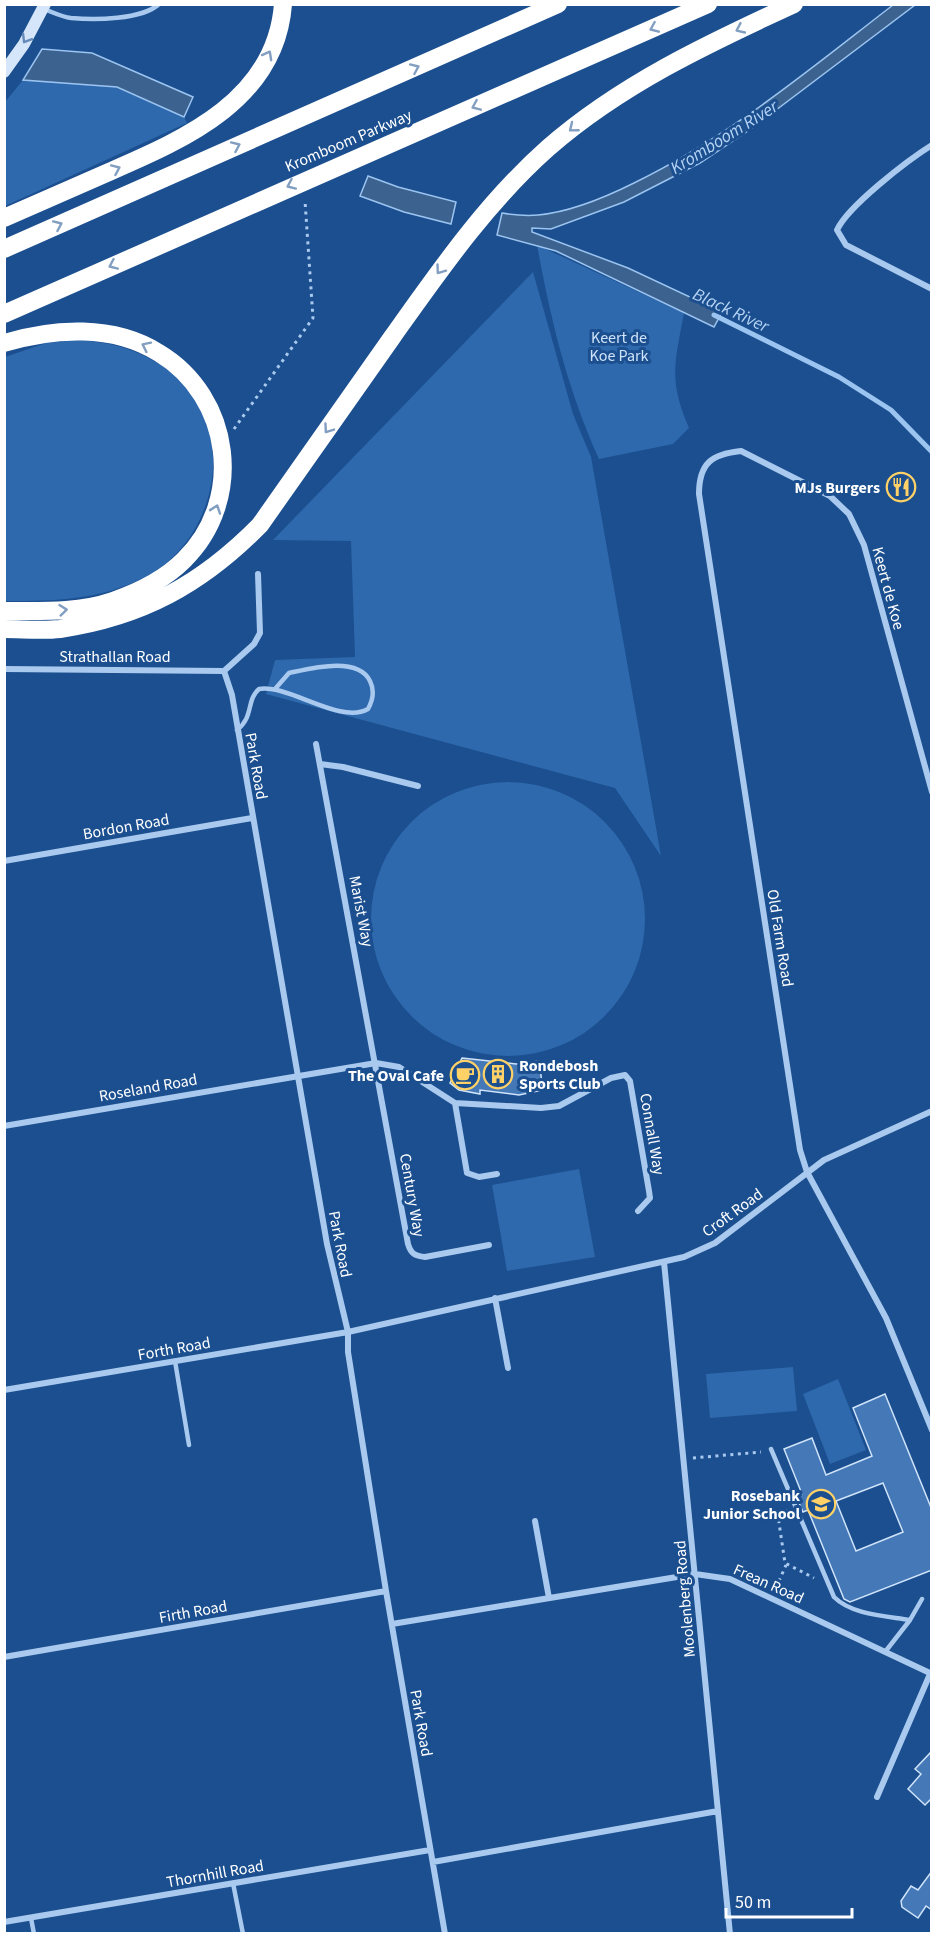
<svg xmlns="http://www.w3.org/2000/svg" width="936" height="1938" font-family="'Source Sans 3',sans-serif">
	<rect width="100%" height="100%" fill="#1b4f8f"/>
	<!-- green -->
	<path fill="#2e69ad" d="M23,80L117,87L184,117L187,123L5,206V102Z
		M537,245L684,313C675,362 668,380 689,428L673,444L599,459C567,388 551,321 537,245Z
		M533,272L573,414L591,457L661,856L615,788L266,694L275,660L355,657L351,541L273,540Z
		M78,340C113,342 143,351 171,372C237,423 221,530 154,572C107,600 58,601 5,601V357L46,343Z
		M371 919a137 137 0 1 1 274 0a137 137 0 1 1-274 0Z
		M579,1169L595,1257L507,1271L492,1185Z
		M793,1367L797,1411L710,1418L706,1374Z
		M838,1379L866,1450L830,1464L803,1394Z"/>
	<!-- water -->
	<path fill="#3c6290" stroke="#9cc4f0" stroke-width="1.5" d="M893,5H915L751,129L700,163L624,202L551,229L532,228V232L628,268L722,312L714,327L556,251L497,235L502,213C514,215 526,216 538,215C571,212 604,198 634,183C729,137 810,69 893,5Z
		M42,49L92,53L193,97L184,117L117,87L23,80Z
		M368,176L398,187L456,202L451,224L404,212L360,196Z"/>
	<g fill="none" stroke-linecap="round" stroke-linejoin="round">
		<!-- stream -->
		<path stroke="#9cc4f0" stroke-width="5" d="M714,315L839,377L891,410L932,452"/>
	</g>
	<!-- building -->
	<path fill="#4478b7" stroke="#cfe3fa" stroke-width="1.5" fill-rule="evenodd" d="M462,1058L516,1064L539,1061L543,1090L519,1095L480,1090V1094L459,1090L450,1083Z
		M885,1394L932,1510V1570L850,1602L844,1599L808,1510L803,1512L796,1496L802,1494L784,1449L812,1438L826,1475L872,1456L853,1408ZM883,1483L903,1532L856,1551L836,1501Z
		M932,1751V1798L925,1805L908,1789L921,1774L915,1769Z
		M932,1871V1910L926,1906L918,1918L902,1907L901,1901L911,1886L918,1890Z"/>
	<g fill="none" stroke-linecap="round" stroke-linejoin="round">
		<!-- path -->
		<path stroke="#a9c9ee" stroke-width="3" stroke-dasharray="3 4.5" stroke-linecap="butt" d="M234,429L313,318L305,201
			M693,1458L761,1452
			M787,1510L778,1516L785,1563L814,1578
			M776,1588L786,1565"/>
		<!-- lane -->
		<path stroke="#a9c9ee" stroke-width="4.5" d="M44,9C52,12 62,17 71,18C94,20 142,20 159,4
			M237,730C254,717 246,700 259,689C289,684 340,725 368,709C373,700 375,691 370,681C358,656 312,668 289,673L275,689
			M175,1361L189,1445
			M771,1449L834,1597C852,1615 886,1616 910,1620
			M885,1652L910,1620L922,1599
			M233,1883L243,1934
			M31,1918L34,1934"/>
		<!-- street -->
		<path stroke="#a9c9ee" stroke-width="6" d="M932,145C908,160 848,206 837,230L846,245L932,289
			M4,669L224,671
			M224,671L232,695L327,1244L348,1332V1352L386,1591L445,1934
			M224,671L254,644L260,633L258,574
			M316,744L408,1244C411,1254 415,1256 425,1257L489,1245
			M320,764L343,767L418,786
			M932,792L864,545L849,514L830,496L741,451C712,454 699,463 699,494L800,1150L807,1172L886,1318L932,1430
			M4,861L252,818
			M455,1103L467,1173L479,1177L497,1174
			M4,1126L376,1063L399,1067L455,1103L541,1108L559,1106L611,1078L625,1075L630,1081L649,1191L650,1198L638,1211
			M664,1262L730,1934
			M495,1298L508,1368
			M4,1390L348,1332L684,1257L715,1243L824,1160L932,1111
			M535,1521L549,1598
			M392,1624L695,1574L730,1579L932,1674
			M4,1657L386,1591
			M877,1797L930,1674
			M433,1862L718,1811
			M4,1922L430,1850"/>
		<!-- secondary -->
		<path stroke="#d6e6fa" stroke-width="12" d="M4,72L24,44L45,4"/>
		<!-- highway -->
		<path stroke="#fff" stroke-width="18" d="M4,218C39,203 74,187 109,172C185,139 276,100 283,4
			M4,249L558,4
			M4,314L708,4
			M4,343C54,328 113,324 159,353C232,397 245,500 184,560C164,580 139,592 113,601C78,613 41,611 4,611
			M4,629C22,629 42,631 60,629C142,617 202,584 260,525C304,462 349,399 393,336C440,270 487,202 548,148C620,85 707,44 794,4"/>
	</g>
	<!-- one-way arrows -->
	<defs><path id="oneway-chevron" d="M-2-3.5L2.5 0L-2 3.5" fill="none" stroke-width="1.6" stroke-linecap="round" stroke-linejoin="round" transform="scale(1.5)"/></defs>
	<g stroke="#829ec1">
		<use href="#oneway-chevron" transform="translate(654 28) rotate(157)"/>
		<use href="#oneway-chevron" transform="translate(740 29) rotate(155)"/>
		<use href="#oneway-chevron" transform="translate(268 55) rotate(-61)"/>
		<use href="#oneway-chevron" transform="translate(415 68) rotate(-24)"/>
		<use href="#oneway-chevron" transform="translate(476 106) rotate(157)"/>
		<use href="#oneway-chevron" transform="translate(573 128) rotate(141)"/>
		<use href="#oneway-chevron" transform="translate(236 146) rotate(-24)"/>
		<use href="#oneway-chevron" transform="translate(116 169) rotate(-24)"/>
		<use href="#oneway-chevron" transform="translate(291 185) rotate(156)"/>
		<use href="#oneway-chevron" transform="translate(58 225) rotate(-24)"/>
		<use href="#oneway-chevron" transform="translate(113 265) rotate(156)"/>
		<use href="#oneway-chevron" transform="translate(440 270) rotate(126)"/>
		<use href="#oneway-chevron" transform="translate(146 346) rotate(-154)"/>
		<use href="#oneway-chevron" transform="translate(328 429) rotate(125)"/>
		<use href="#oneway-chevron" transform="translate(216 509) rotate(-71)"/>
		<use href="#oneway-chevron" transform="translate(63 610) rotate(-6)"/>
	</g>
	<use stroke="#668bba" href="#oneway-chevron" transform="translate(26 39) rotate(121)"/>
	<!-- icons -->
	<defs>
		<g id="restaurant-ring" transform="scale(1.5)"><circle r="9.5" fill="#1b4f8f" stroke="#ffd166" stroke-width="1.5"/><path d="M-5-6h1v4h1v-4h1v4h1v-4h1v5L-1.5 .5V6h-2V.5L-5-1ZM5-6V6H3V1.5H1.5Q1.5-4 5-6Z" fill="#ffd166"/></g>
		<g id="building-ring" transform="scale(1.5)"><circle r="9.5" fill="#1b4f8f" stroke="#ffd166" stroke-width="1.5"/><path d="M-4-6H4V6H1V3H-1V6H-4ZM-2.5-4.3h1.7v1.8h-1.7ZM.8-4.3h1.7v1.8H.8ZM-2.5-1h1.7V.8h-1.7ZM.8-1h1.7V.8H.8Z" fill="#ffd166"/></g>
		<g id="cafe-ring" transform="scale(1.5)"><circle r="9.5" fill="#1b4f8f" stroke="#ffd166" stroke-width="1.5"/><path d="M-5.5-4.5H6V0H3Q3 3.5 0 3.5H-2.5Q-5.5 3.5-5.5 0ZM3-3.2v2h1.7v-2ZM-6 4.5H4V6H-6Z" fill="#ffd166"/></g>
		<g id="school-ring" transform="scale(1.5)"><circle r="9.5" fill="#1b4f8f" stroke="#ffd166" stroke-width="1.5"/><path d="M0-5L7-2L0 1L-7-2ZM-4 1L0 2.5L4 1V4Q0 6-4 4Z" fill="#ffd166"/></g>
	</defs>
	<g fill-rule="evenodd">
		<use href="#restaurant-ring" x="901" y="487"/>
		<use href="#building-ring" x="498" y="1074"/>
		<use href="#cafe-ring" x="465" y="1075"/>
		<use href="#school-ring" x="821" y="1504"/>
	</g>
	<g text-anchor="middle" stroke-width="6" stroke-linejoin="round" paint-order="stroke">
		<!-- street labels -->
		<g font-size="16" fill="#fff" stroke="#1b4f8f">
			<text transform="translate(348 140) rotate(-23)" y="6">Kromboom Parkway</text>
			<text transform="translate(889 588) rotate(75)" y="6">Keert de Koe</text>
			<text x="115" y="662">Strathallan Road</text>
			<text transform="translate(257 766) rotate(80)" y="6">Park Road</text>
			<text transform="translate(126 826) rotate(-10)" y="6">Bordon Road</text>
			<text transform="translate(362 911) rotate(79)" y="6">Marist Way</text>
			<text transform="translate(781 938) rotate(81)" y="6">Old Farm Road</text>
			<text transform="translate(148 1087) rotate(-10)" y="6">Roseland Road</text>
			<text transform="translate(653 1134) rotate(80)" y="6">Connall Way</text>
			<text transform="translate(413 1195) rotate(80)" y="6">Century Way</text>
			<text transform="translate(732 1212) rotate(-36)" y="6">Croft Road</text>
			<text transform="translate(341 1244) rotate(79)" y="6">Park Road</text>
			<text transform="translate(174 1348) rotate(-10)" y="6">Forth Road</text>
			<text transform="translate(769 1583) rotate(24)" y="6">Frean Road</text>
			<text transform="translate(684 1599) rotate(-95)" y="6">Moolenberg Road</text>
			<text transform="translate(193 1611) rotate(-10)" y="6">Firth Road</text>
			<text transform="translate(422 1723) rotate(80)" y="6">Park Road</text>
			<text transform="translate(215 1873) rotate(-10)" y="6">Thornhill Road</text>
		</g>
		<!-- park labels -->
		<g font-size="16" fill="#cfe3fa" stroke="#1b4f8f">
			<text x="619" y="343">Keert de<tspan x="619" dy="18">Koe Park</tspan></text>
		</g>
		<!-- poi labels -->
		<g font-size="16" font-weight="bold" fill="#fff" stroke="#1b4f8f" text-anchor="end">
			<text x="880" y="493">MJs Burgers</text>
			<text x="519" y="1071" text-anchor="start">Rondebosh<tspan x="519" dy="18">Sports Club</tspan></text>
			<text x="444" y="1081">The Oval Cafe</text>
			<text x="800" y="1501">Rosebank<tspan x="800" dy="18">Junior School</tspan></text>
		</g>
		<!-- water labels -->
		<g font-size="18" font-style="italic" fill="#b5d3f5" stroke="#1b4f8f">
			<text transform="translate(724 137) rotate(-32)" y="6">Kromboom River</text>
			<text transform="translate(731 310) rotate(25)" y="6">Black River</text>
		</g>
	</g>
	<!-- border -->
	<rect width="936" height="1938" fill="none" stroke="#ffffff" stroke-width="12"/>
	<!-- scale -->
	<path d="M726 1908v9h126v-9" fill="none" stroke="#ffffff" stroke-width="3"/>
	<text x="735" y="1908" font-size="18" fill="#ffffff" stroke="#1b4f8f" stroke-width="4.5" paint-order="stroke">50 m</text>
</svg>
